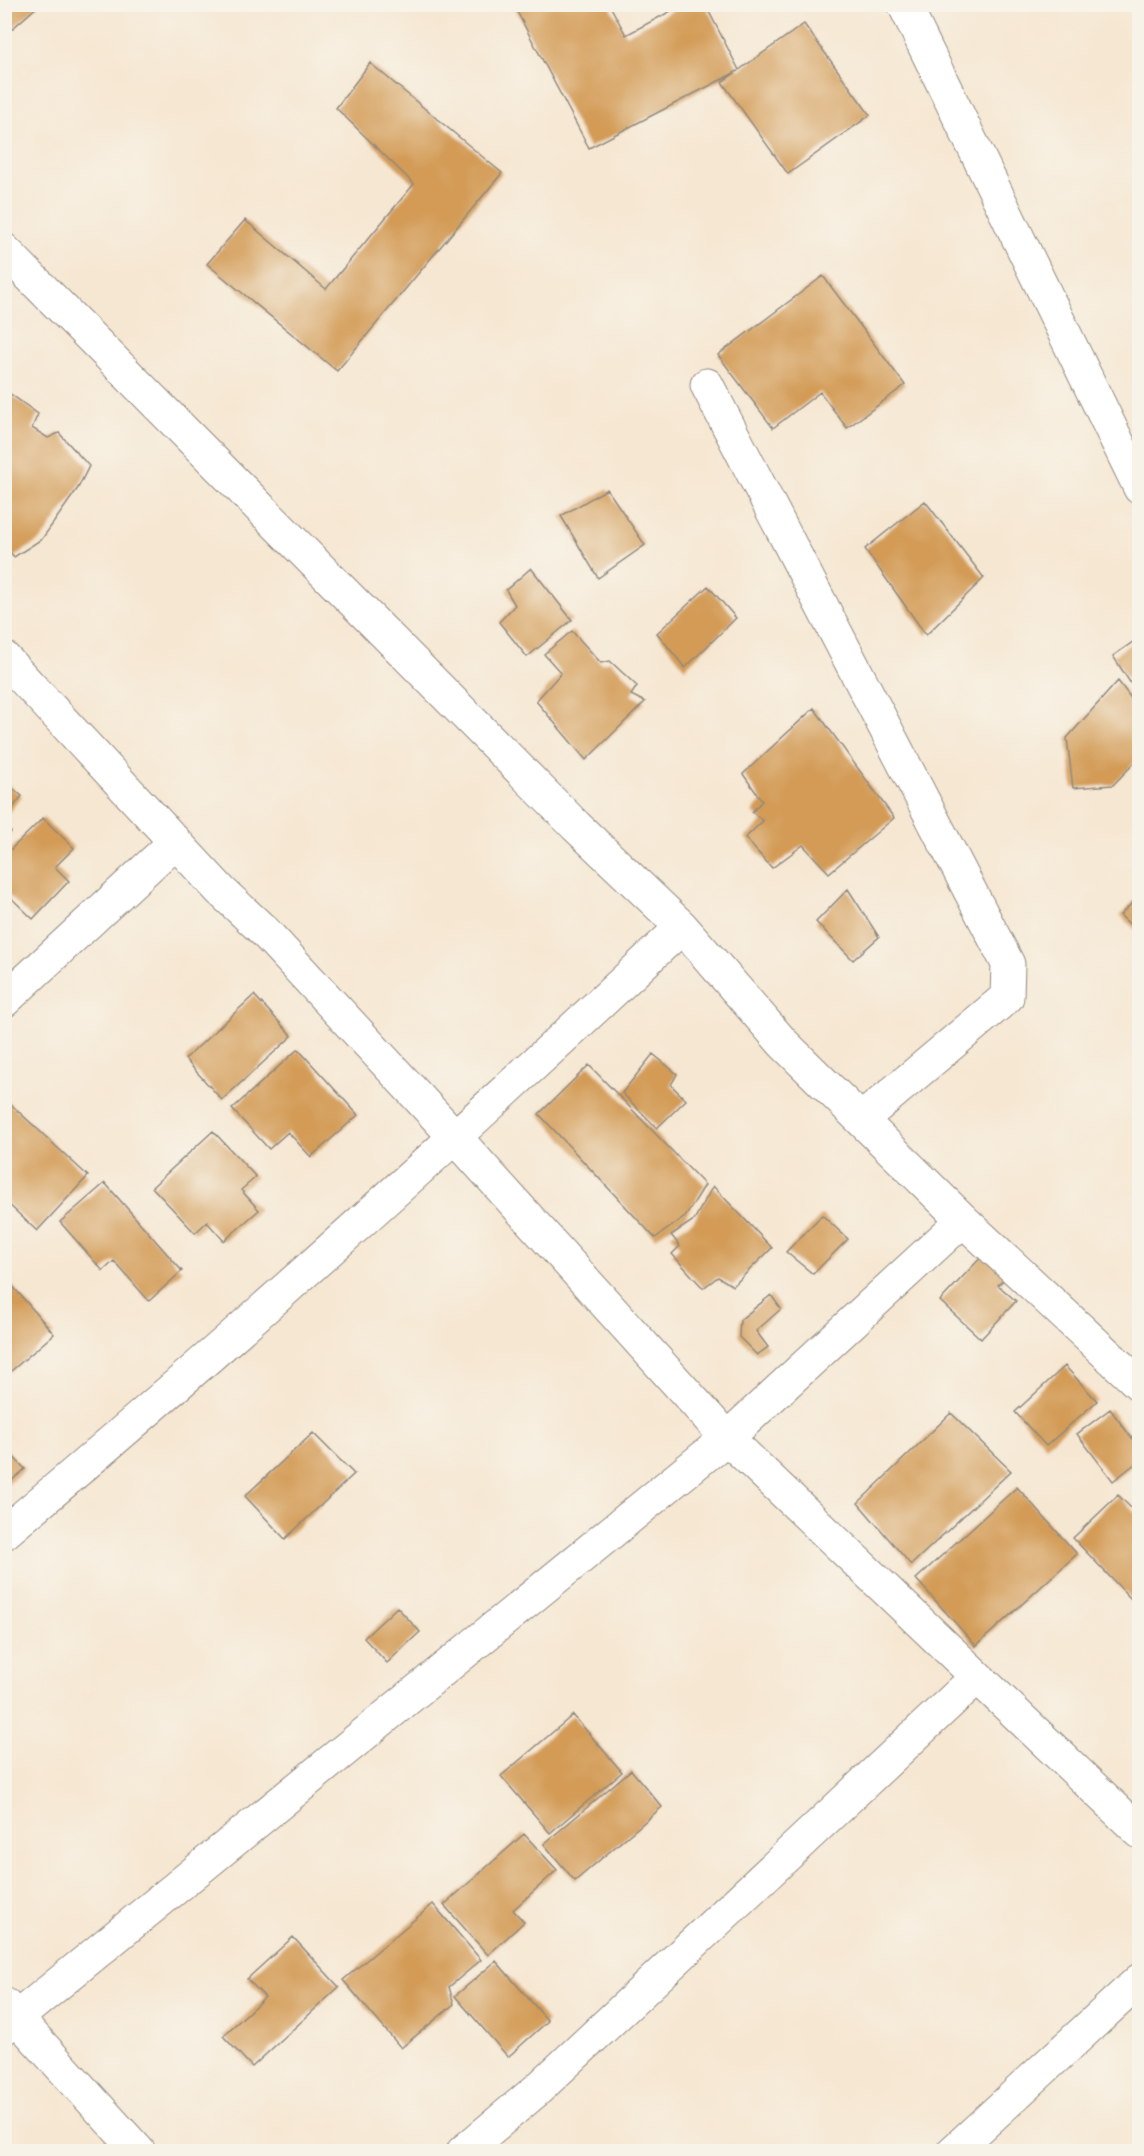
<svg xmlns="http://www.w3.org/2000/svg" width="1144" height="2156" font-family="'Gentium Book Plus',serif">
	<rect width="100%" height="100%" fill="#f7f3e8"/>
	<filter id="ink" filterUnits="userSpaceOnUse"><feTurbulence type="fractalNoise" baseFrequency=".0167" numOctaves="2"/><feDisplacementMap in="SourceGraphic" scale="12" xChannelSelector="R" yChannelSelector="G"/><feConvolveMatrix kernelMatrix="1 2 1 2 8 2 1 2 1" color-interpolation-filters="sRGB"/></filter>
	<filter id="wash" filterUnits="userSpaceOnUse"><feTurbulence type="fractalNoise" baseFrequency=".008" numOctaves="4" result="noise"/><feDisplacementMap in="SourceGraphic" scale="24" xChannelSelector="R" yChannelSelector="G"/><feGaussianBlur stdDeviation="1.35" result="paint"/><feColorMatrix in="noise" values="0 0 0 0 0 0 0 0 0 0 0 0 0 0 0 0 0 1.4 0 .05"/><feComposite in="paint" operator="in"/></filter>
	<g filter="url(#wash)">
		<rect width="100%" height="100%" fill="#f6e7d2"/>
		<g id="blocks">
			<!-- building -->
			<path fill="#d39b57" d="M4,4H40L4,36Z
				M513,4H609L626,35L684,4H705L739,70L804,24L870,115L788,174L722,82L738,71L589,148Z
				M370,63L502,173L337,371L207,264L245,220L326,289L414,184L336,108Z
				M823,276L905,385L847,428L820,392L773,428L718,355Z
				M5,390L38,414L32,428L48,438L59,433L89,466L78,488L42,539L14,557L5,546Z
				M607,489L645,545L598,578L561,516Z
				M925,501L984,578L926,635L865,549Z
				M531,568L572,620L527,657L499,622L515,605L506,590Z
				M708,586L736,618L685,668L657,633Z
				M572,631L601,663L610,661L637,686L631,695L645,702L586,760L536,701L561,673L544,654Z
				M1140,637V698L1113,656Z
				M1118,681L1140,710V757L1113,785L1073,788L1067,738Z
				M814,708L894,818L829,873L803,845L772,868L745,838L763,821L752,812L762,801L743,774Z
				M4,765L9,769L5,780H4Z
				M4,781L22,796L4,818Z
				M43,818L74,848L55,867L69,881L33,919L4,891V856Z
				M4,826L11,832L4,840Z
				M848,889L879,937L853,960L816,922Z
				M1140,895V934L1120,915Z
				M254,995L292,1036L222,1100L185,1059Z
				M298,1049L358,1115L311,1157L288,1132L269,1149L232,1109Z
				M653,1054L677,1074L671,1085L686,1100L657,1128L622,1093Z
				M589,1065L705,1185L685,1217L655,1238L539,1114Z
				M4,1098L88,1176L37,1231L4,1200Z
				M213,1131L256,1177L241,1190L259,1210L224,1241L207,1222L195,1233L152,1187Z
				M105,1183L182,1271L149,1301L114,1261L103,1271L60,1222Z
				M713,1186L772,1248L733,1286L718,1277L703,1288L672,1254L680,1246L671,1235L694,1220Z
				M822,1215L848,1239L813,1274L786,1252Z
				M986,1252L1010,1273L998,1285L1016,1301L981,1339L940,1301Z
				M10,1283L54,1334L10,1372L4,1366V1288Z
				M771,1295L781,1309L756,1331L768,1347L757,1355L739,1337L740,1320Z
				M1065,1366L1097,1401L1046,1446L1015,1412Z
				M1110,1409L1140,1449V1460L1113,1481L1077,1434Z
				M951,1413L1011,1471L911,1565L858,1503Z
				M313,1433L354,1474L285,1539L245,1496Z
				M4,1447L25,1469L4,1487Z
				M1017,1487L1077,1554L976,1646L916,1579Z
				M1118,1495L1140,1517V1596L1133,1601L1073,1538Z
				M397,1607L420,1632L387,1663L364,1638Z
				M573,1715L622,1772L550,1833L501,1776Z
				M631,1770L662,1807L575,1881L544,1844Z
				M524,1834L557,1870L513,1910L524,1922L488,1955L444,1905Z
				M433,1904L481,1960L449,1987L454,2004L401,2048L343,1980Z
				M293,1937L339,1987L252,2067L223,2036L265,1997L247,1979Z
				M496,1961L548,2021L508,2057L455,1996Z"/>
		</g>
	</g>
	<g filter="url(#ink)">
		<use href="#blocks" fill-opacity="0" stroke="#90897e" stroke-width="1.5"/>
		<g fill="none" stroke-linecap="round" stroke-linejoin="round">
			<!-- minor casing -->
			<g stroke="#90897e" stroke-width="35">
				<path id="minor" d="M904,4L1140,488
					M4,250L576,826L682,927L783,1043L963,1220L1140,1385
					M707,385L1008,964L1007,997L862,1119
					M4,658L221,891L264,931L456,1138L727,1438L1140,1832
					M4,1001L175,842
					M4,1533C236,1338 461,1134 682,927
					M4,2004L139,2152
					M4,2028L727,1438L963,1220
					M463,2152L538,2089L976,1678
					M953,2152L1140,1980"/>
			</g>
			<!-- minor -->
			<use href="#minor" stroke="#fff" stroke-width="33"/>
		</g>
	</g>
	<!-- margin -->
	<rect width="1144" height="2156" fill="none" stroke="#f7f3e8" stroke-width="24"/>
</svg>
